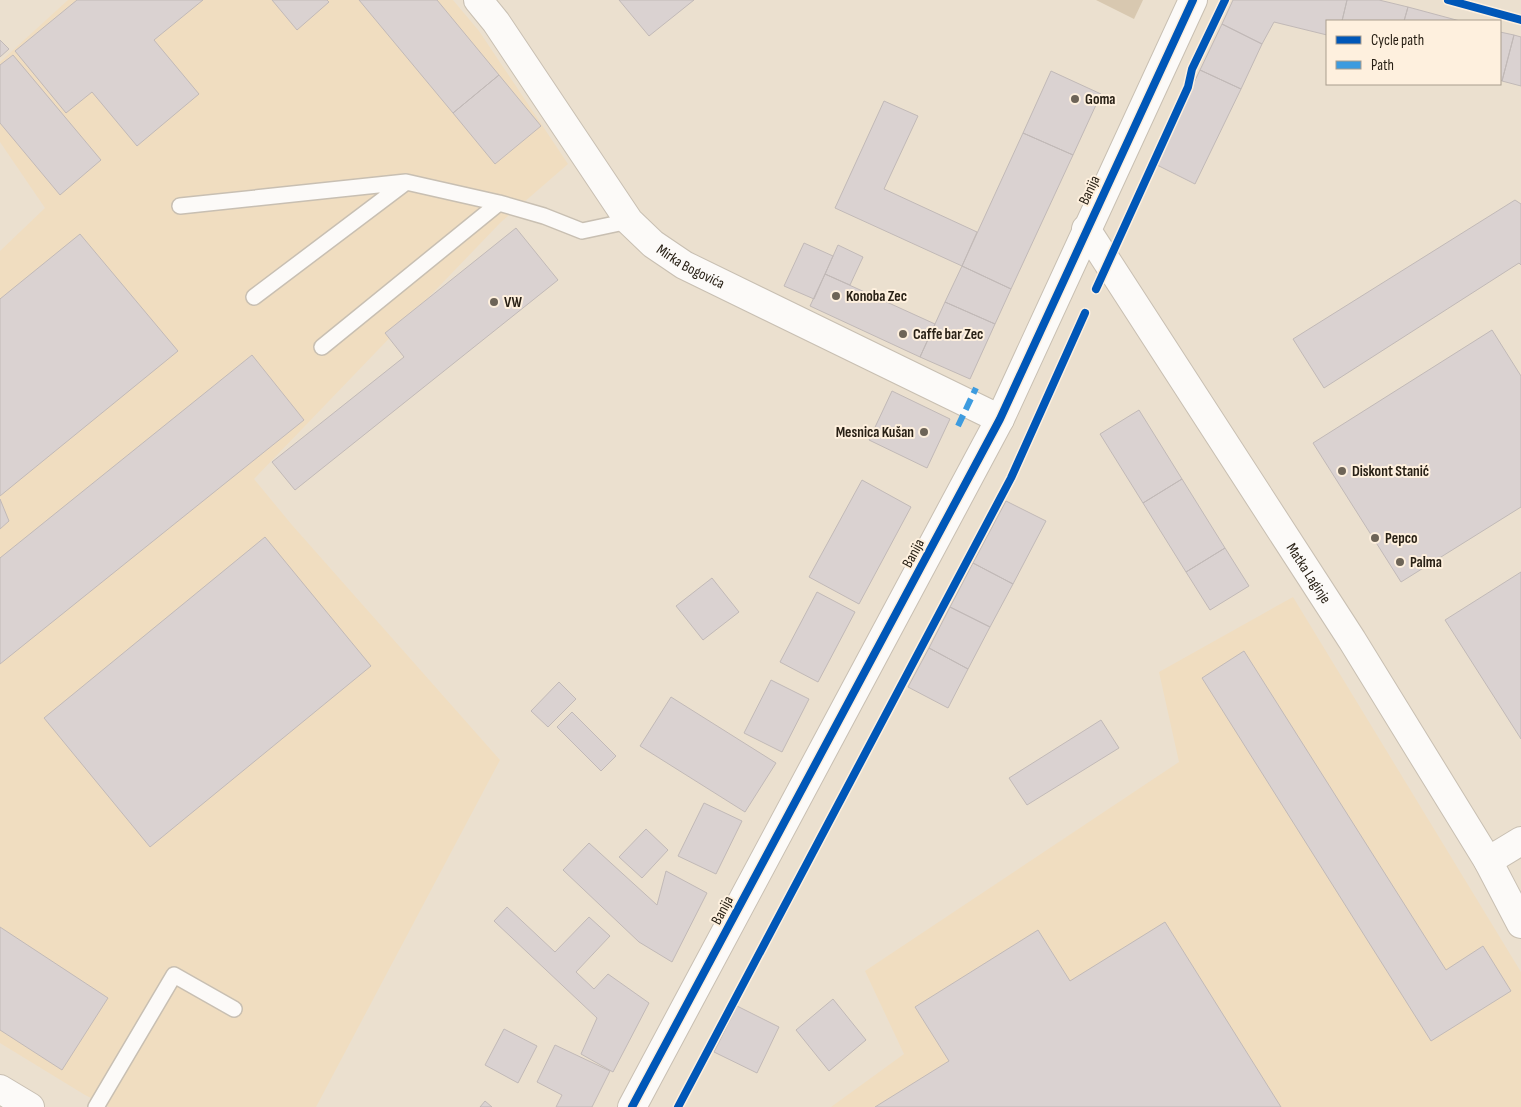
<svg xmlns="http://www.w3.org/2000/svg" width="1521" height="1107" font-family="'Sofia Sans Condensed',sans-serif">
	<rect width="100%" height="100%" fill="#ebe0cf"/>
	<!-- built -->
	<path fill="#f0ddc0" d="M68,0H453L479,31L568,164L501,222L254,479L292,525L500,760L316,1107H109L85,1095L0,1043V251L45,208L0,142V62Z
		M1293,597L1521,972V1107H831L904,1054L865,971L1179,762L1159,672Z"/>
	<!-- green -->
	<path fill="#d8c8b0" d="M1096,0H1143L1134,19Z"/>
	<!-- building -->
	<path fill="#dad2d1" stroke="#c1b9b7" d="M77,0H203L154,40L199,94L137,146L92,92L66,113L15,51Z
		M272,0H327L329,2L297,30Z
		M359,0H437L499,75L453,113Z
		M619,0H694L649,36Z
		M1233,0H1347L1342,21H1327V35L1274,22L1262,44L1222,24Z
		M1347,0H1379L1408,7L1404,21H1342Z
		M1408,7L1460,21H1404Z
		M1222,24L1262,44L1241,89L1200,70Z
		M1500,32L1514,35L1502,81L1500,80Z
		M1514,35L1521,37V86L1502,81Z
		M0,40L9,49L0,57Z
		M13,55L101,160L60,195L0,123V65Z
		M1200,70L1241,89L1195,184L1155,164Z
		M1051,71L1101,94L1073,155L1023,133Z
		M499,75L541,126L495,164L453,113Z
		M884,101L918,116L884,189L977,232L962,266L835,208Z
		M1023,133L1073,155L1011,289L962,266Z
		M1515,200L1521,204V265L1519,263L1324,388L1293,339Z
		M516,228L558,280L295,490L272,462L404,357L385,333Z
		M80,234L178,351L0,496V299Z
		M804,243L833,256L814,299L784,286Z
		M838,245L863,257L850,285L825,274Z
		M962,266L1011,289L995,324L945,302Z
		M825,274L935,324L920,357L810,306Z
		M945,302L995,324L970,379L920,357Z
		M1492,330L1521,376V507L1401,582L1313,443Z
		M252,355L304,420L0,664V558Z
		M892,391L950,419L927,468L869,440Z
		M1139,410L1182,479L1143,503L1100,434Z
		M1182,479L1225,548L1186,572L1143,503Z
		M862,480L911,507L859,604L809,577Z
		M0,499L9,521L0,529Z
		M1006,501L1046,521L1013,584L973,563Z
		M265,537L371,666L150,847L44,718Z
		M1225,548L1249,586L1210,610L1186,572Z
		M973,563L1013,584L990,627L950,607Z
		M1521,572V739L1445,620Z
		M712,578L739,612L703,640L676,606Z
		M817,592L855,612L818,682L780,662Z
		M950,607L990,627L968,669L929,648Z
		M929,648L968,669L948,708L908,687Z
		M1244,651L1446,970L1483,946L1511,991L1431,1041L1202,678Z
		M771,680L809,699L782,752L744,733Z
		M559,682L576,699L548,727L531,711Z
		M671,697L776,763L745,812L640,746Z
		M572,712L616,756L601,771L557,727Z
		M1101,720L1119,748L1027,805L1009,778Z
		M704,803L742,821L716,874L678,856Z
		M646,829L668,850L642,878L619,857Z
		M589,843L657,905L666,871L707,893L672,962L639,942L563,870Z
		M507,907L555,952L589,917L610,936L576,972L594,989L608,974L649,1003L613,1072L581,1054L597,1018L494,921Z
		M1165,922L1281,1107H875L949,1061L915,1007L1038,930L1070,981Z
		M0,927L108,998L62,1070L0,1030Z
		M833,999L866,1040L829,1071L796,1030Z
		M737,1006L779,1027L757,1073L714,1052Z
		M504,1029L537,1046L518,1083L485,1065Z
		M555,1045L610,1071L592,1107H556L562,1095L537,1082Z
		M485,1101L492,1107H480Z"/>
	<g fill="none" stroke-linecap="round" stroke-linejoin="round">
		<!-- service casing -->
		<g stroke="#c8bfb2" stroke-width="18">
			<path id="service" d="M180,206L406,182L499,203L544,216L582,231L629,221
				M254,297L405,183
				M322,347L499,203
				M96,1107L174,975L234,1009"/>
		</g>
		<!-- minor casing -->
		<g stroke="#c8bfb2" stroke-width="30">
			<g id="minor">
				<path id="s1" d="M478,0L496,22L629,221L653,244L684,265L1000,419"/>
				<path id="s2" d="M1086,229L1352,640L1488,861L1521,924"/>
				<path d="M1488,861L1521,841"/>
				<path d="M0,1089L30,1107"/>
			</g>
		</g>
		<!-- secondary casing -->
		<g stroke="#c8bfb2" stroke-width="30">
			<path id="secondary" d="M632,1107L1000,419L1193,0"/>
		</g>
		<!-- service -->
		<use href="#service" stroke="#fcfaf8" stroke-width="15"/>
		<!-- minor -->
		<use href="#minor" stroke="#fcfaf8" stroke-width="28"/>
		<!-- secondary -->
		<use href="#secondary" stroke="#fcfaf8" stroke-width="28"/>
		<!-- quiet -->
		<path stroke="#3d9bdf" stroke-width="6" stroke-dasharray="12 6" stroke-linecap="butt" d="M958,426L976,388"/>
		<!-- cycleway casing -->
		<g stroke="#fef0de" stroke-width="11">
			<path id="cycleway" d="M1448,0L1521,20
				M1096,289L1188,87L1192,69L1225,0
				M632,1107L1000,419L1193,0
				M678,1107L1011,478L1085,313"/>
		</g>
		<!-- cycleway -->
		<use href="#cycleway" stroke="#0057b8" stroke-width="8"/>
	</g>
	<!-- markers -->
	<g fill="#6d6457" stroke="#fef0de" stroke-width="2">
		<circle cx="1075" cy="99" r="5"/>
		<circle cx="836" cy="296" r="5"/>
		<circle cx="494" cy="302" r="5"/>
		<circle cx="903" cy="334" r="5"/>
		<circle cx="924" cy="432" r="5"/>
		<circle cx="1342" cy="471" r="5"/>
		<circle cx="1375" cy="538" r="5"/>
		<circle cx="1400" cy="562" r="5"/>
	</g>
	<g text-anchor="middle" stroke-width="4" stroke-linejoin="round" paint-order="stroke">
		<!-- poi labels -->
		<g font-size="15" font-weight="bold" fill="#292116" stroke="#fef0de" text-anchor="start">
			<text x="1085" y="104">Goma</text>
			<text x="846" y="301">Konoba Zec</text>
			<text x="504" y="307">VW</text>
			<text x="913" y="339">Caffe bar Zec</text>
			<text x="914" y="437" text-anchor="end">Mesnica Kušan</text>
			<text x="1352" y="476">Diskont Stanić</text>
			<text x="1385" y="543">Pepco</text>
			<text x="1410" y="567">Palma</text>
		</g>
		<!-- street labels -->
		<g font-size="15" fill="#292116" stroke="#fef0de">
			<text transform="translate(1089 190) rotate(-65)" y="5">Banija</text>
			<text dy="5" stroke="none"><textPath href="#s1" startOffset="345">Mirka Bogovića</textPath></text>
			<text transform="translate(913 553) rotate(-62)" y="5">Banija</text>
			<text dy="5" stroke="none"><textPath href="#s2" startOffset="410">Matka Laginje</textPath></text>
			<text transform="translate(722 910) rotate(-62)" y="5">Banija</text>
		</g>
	</g>
	<!-- legend -->
	<rect x="1326" y="20" width="175" height="65" fill="#fef0de" stroke="#a99d8e"/>
	<rect x="1336" y="36" width="25" height="8" fill="#0057b8" stroke="#a99d8e"/>
	<text x="1371" y="45" font-size="15" fill="#292116">Cycle path</text>
	<rect x="1336" y="61" width="25" height="8" fill="#3d9bdf" stroke="#a99d8e"/>
	<text x="1371" y="70" font-size="15" fill="#292116">Path</text>
</svg>
